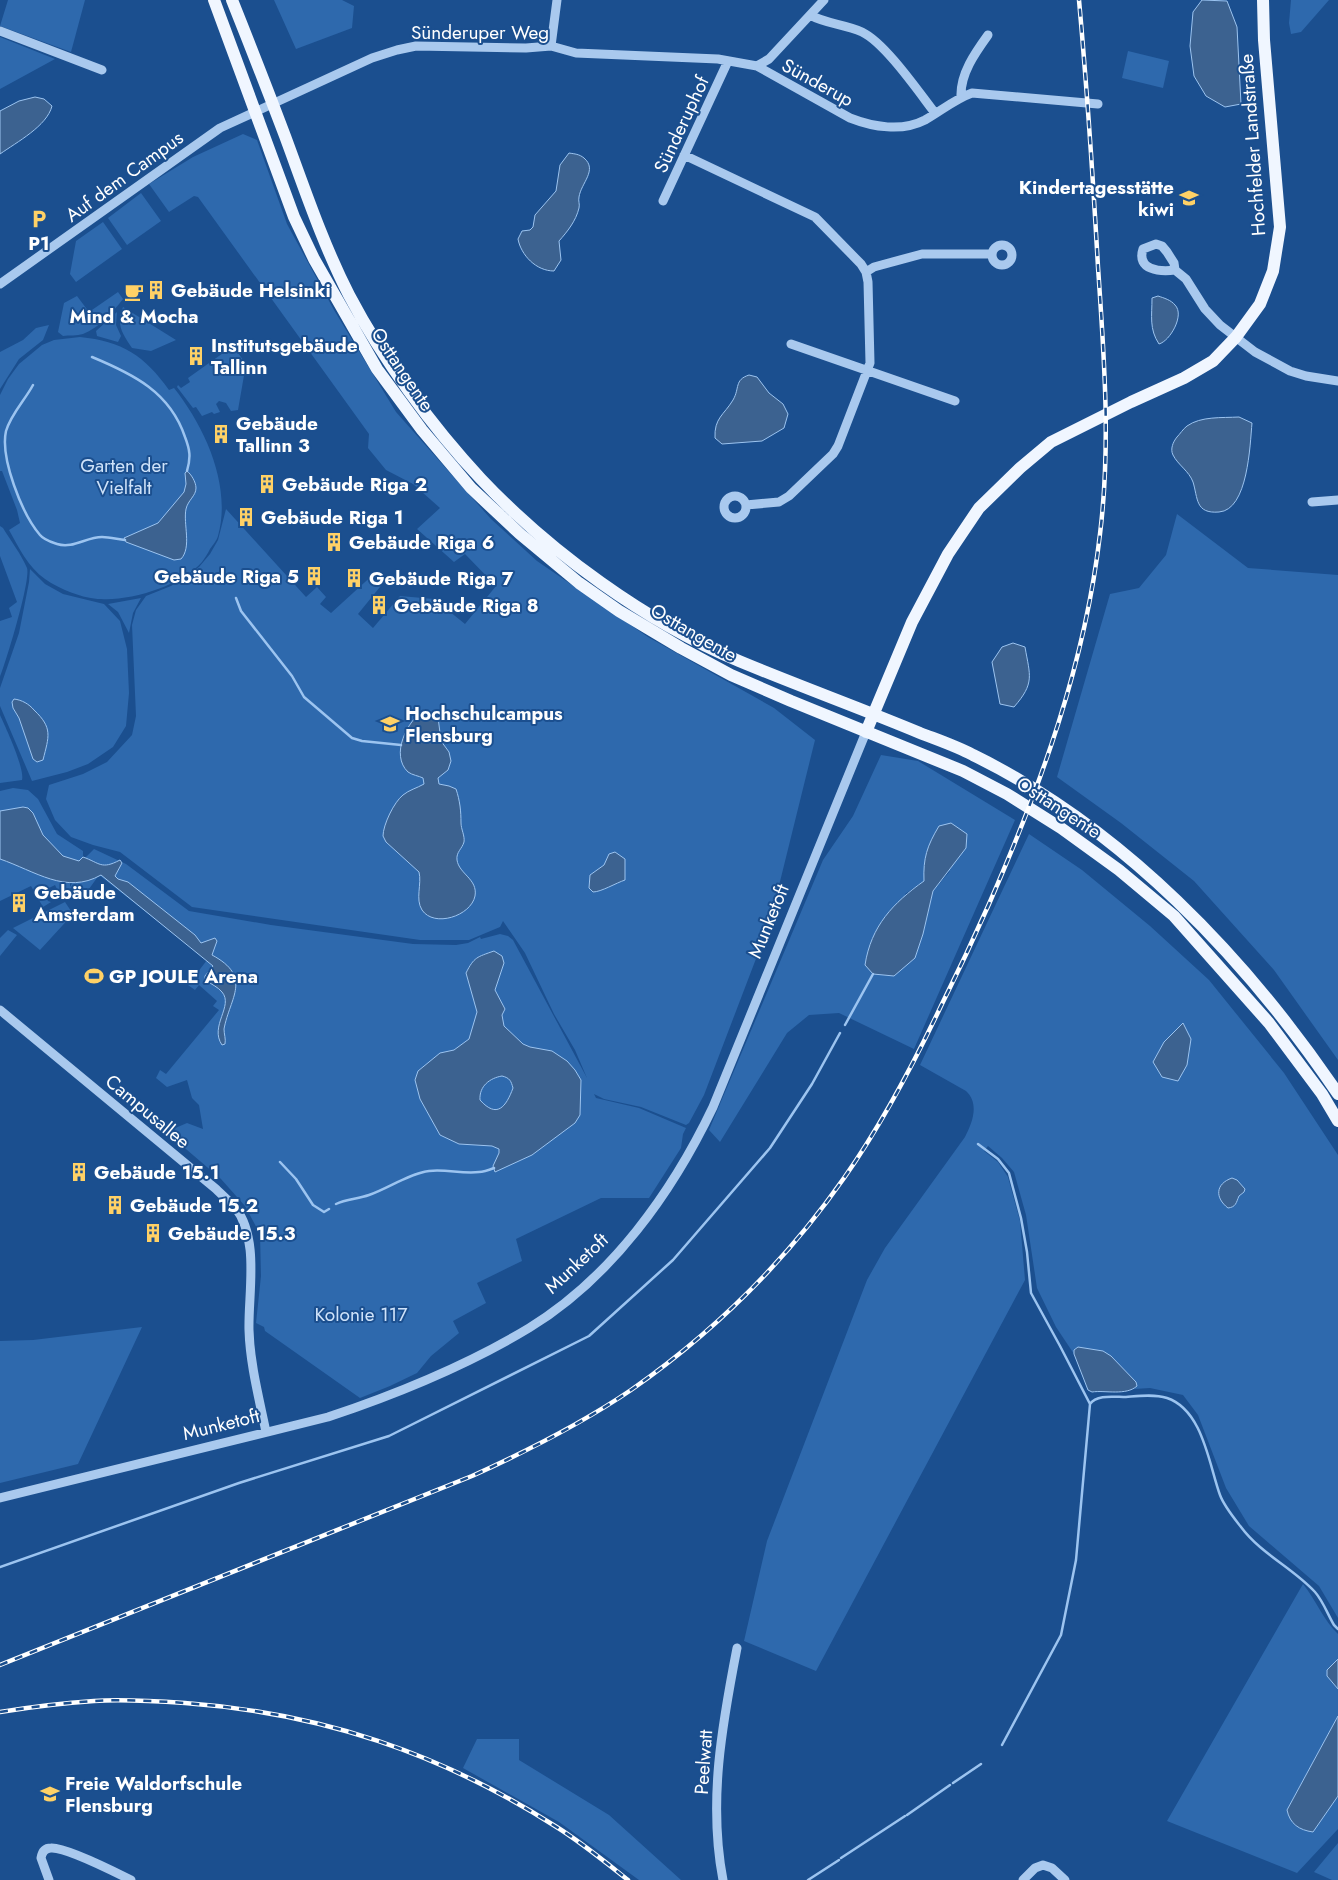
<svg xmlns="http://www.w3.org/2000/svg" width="1338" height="1880" font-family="Jost,sans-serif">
	<rect width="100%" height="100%" fill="#1b4f8f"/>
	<!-- green -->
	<path fill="#2e69ad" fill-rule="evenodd" d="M8,0H85L71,52L0,26Z
		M274,0H342L354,6L352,28L296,49Z
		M1291,0H1329L1301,32L1291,34L1289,23Z
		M0,37L55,59L0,89Z
		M1128,51L1169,61L1163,88L1122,78Z
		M243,134L257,140L287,224L334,310L396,412L491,519L537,561L648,637L774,708L815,740L770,922L704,1095L689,1123L686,1125L641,1107L604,1099L594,1094L596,1098L639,1108L686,1128L683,1134L681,1148L649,1198H601L516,1239L522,1261L477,1283L486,1303L453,1321L459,1333L431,1356L417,1373L390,1386L360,1398L265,1331L264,1327L256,1323L261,1276L260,1234L245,1206L221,1179L166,1132L187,1123L203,1129L199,1105L192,1098L187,1080L167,1087L156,1078L160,1070L166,1074L219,1010L213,1006L217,1001L199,985L195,990L188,985L207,960L99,875L84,896L74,889L71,888L60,895L55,885L43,891L48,901L51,902L43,907L31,886L0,901V791L13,788L28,790L38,799L57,834L83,851V857L70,883V887L85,858L94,849L126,864L189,911L271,925L413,944L456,945L468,943L480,937L481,939L500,934L508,936L513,940L587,1078L575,1050L554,1014L525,953L503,921L500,927L469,940H420L192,907L120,852L93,845L71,837L55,820L46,799L49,785L83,774L107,762L132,735L136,716L132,625L136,610L146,596L171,586L199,567L210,554L218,540L226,509L306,597L317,587L326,597L320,604L331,613L376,572L384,582L358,614L373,628L400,596L434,599L465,624L496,586L465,554L454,562L417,529L440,508L413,484L386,470L368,448L369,434L198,197L194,196L169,212L149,184L193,157Z
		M141,193L161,221L127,245L108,218Z
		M103,222L122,249L76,282L70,274L76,241Z
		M118,292L123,299C113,312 99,328 83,334C77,336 69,335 63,336L58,332L64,303L77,296L89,312Z
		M123,307L176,340L151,351L132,348C122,333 116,325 123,307Z
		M117,312L116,325L121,336L118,342L97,336L96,331Z
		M49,325L43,340L19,359L0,389V352L23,340L36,328Z
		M80,337C122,341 145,356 169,390L174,388C205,427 232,486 218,536C217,540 213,545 210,549C208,553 205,558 202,562C182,585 132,601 101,599C84,599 59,589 45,579C28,567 19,548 9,530L20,523L17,510L2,471H0V395L8,379L19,364L42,345L54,340Z
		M233,346L246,364L238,410L231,411L226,403L219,401L216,404L220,412L214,414L212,412L202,416L196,407L193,408L177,387L178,385L181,388L190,382L188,378Z
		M1177,514L1248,568L1338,575V1060L1274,970L1194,881L1121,823L1057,777L1110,594L1139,588L1166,555Z
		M0,526L3,528C11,541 21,554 27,568C31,580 6,662 0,677V621L12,617L9,608L17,602L0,556Z
		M30,569L45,584L63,594L104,604L120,621L127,649L129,693L126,726L113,747L88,764L67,772L32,781L0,706V688L19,633L29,582Z
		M141,598L133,613L129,633L118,612L108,604Z
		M0,715C6,728 25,769 22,780L0,783Z
		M881,755L918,761L1015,820L914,1049L839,1013L809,1015L787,1033L720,1142L709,1130L823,860L853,816ZM950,871L933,891L923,934L905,894L924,881Z
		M1029,834L1082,870L1150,926L1209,980L1284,1073L1338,1155V1618L1319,1586L1249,1526L1226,1488L1198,1415L1183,1395L1150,1388L1134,1389L1137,1386L1111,1356L1074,1350V1354L1056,1327L1037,1288L1026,1215L1014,1172L1002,1158L988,1146L984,1151L998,1162L1008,1177L1020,1221L1025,1280L816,1671L744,1641L767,1541L867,1280L885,1248L965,1137C972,1123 980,1104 966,1091L920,1065Z
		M65,902L73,914L40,950L13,928Z
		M8,930L17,935L0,956V938Z
		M142,1327L78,1464L0,1483V1341L33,1340Z
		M1303,1584C1316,1600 1324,1621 1338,1634V1659L1327,1671V1676L1338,1689V1716L1287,1810L1313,1832L1338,1796V1829L1297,1873L1167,1821Z
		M477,1739H519V1760L609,1815L681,1880H639L559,1822L463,1768Z
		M1338,1843V1880H1332L1314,1872Z"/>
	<!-- water -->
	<path fill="#3c6290" stroke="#9cc4f0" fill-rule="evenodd" d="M1202,0L1227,1L1237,27L1241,104L1225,107L1206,96L1194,76L1190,46L1193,12Z
		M35,97L44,99L52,106C47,126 17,142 0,154V111L19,101Z
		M569,153C575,154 579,154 584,158C598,170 581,183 579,197C578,201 580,204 579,208C576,221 567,232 559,241L561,260L554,271C536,271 521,255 518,239L522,231L530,230L533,227L535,215L556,191L560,165Z
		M1158,296C1164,298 1171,300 1175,305C1185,315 1170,341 1159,344C1149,329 1152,316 1152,298Z
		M749,375L757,377L769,393L783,404L788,414L784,428L762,441L722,444L715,438C714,418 724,415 733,400C740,388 734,380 749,375Z
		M1239,417L1252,423C1250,445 1248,510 1219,512C1195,514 1198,498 1193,482C1189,471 1178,465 1173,455C1170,449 1173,442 1177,437C1180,434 1183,429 1187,426C1201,416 1222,418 1239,417Z
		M187,471C191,474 196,482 196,488C196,496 188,500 186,509C183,524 192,547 181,559L174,560L126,542L124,538L158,523L184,492L186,484L185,473Z
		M1013,643L1025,647C1030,676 1035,683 1014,707L1000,704L992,662L1002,647Z
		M14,699C22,700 29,704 34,710C53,728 49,736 43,760L37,762L33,759L19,718L13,708L12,702Z
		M424,710L430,711L438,717L441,741L449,752L451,761L448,770L438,778L439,784L449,786L456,789C460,801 461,811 461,823C461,829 465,836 464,842C462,849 456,852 457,860C459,874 478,879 475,896C471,916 434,928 422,910C415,899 422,884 419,872L386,842L383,836C383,825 394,802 403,795C409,790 417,788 424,784L423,778C419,776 412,775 408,772C390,755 407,721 424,710Z
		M23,807L28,808L33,813L43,835L63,856L79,861L83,857C100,863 101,870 120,860L122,863L115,876L118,879L128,882L195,935L201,943L215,938L217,941L212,955C253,977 230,997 224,1029C224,1034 226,1039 225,1044L222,1045C209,1026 234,1006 222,992C218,987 211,984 205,980V976L213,966L101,875C66,895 35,871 0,859V811Z
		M951,823L967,834L966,848L933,891L923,934L915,958L894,976L873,974L865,965C871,926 893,903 924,881C923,858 927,846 939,826Z
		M615,852L625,859V880C616,883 601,892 593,892L589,888L590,875L604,865L609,854Z
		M494,951L502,956L504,963L495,990L505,1009L502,1015L504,1026L523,1044L530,1047L552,1051L567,1061L575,1070L581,1080L580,1115L575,1123L532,1155L495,1172L493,1166L499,1153V1149L492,1146L459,1144L440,1135L420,1099L415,1080L418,1071L440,1053L454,1050L469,1039L477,1012L466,973C474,957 477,957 494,951ZM502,1076C510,1078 511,1081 513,1088C506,1107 497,1119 480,1100C479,1086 490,1078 502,1076Z
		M1183,1023L1191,1039L1187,1065L1178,1081L1162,1077L1153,1062L1164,1042Z
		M1232,1178L1237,1180L1245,1189L1244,1192L1239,1196C1236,1203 1236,1207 1228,1208C1215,1198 1215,1184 1232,1178Z
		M1078,1347L1103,1351L1111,1356L1136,1382L1137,1386C1126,1396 1105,1390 1092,1392L1088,1390L1074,1354V1350Z
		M1338,1659V1689L1327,1676V1670Z
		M1338,1716V1796L1313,1832C1299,1830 1290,1824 1287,1810Z"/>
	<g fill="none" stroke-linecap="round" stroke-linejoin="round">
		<!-- stream -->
		<path stroke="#9cc4f0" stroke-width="2.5" d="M92,357C133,374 170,392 185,437C190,450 191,457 187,471
			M33,385C25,400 11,414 6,431C0,458 22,514 40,535C44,540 51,542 57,544C73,549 86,537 102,537C109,537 117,539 125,540
			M236,598L241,611L292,676L304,697L352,738L362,741L401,745
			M845,1025L873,974
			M978,1144L998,1159L1009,1173L1021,1218L1027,1252L1031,1293L1060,1346L1090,1404L1076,1560L1061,1635L1002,1745
			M280,1162L296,1179L313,1205L324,1212L329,1209
			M336,1204C346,1199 358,1199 369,1195C389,1188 408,1174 429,1171C446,1169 462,1174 479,1172C484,1172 489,1170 494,1168
			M1090,1404C1097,1394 1114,1397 1126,1397C1139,1396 1154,1394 1167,1398C1203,1410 1209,1465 1220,1495C1224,1506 1234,1518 1241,1527C1261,1554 1293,1568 1315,1592C1323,1601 1328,1615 1334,1625L1338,1629
			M0,1567L239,1483L389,1436L589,1336L673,1260L770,1148L812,1084L840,1033
			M953,1783L981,1764
			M907,1815L950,1785
			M841,1858L905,1816
			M808,1880L839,1860"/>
		<!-- minor -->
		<path stroke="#a9c9ee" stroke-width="9" d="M810,15C826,24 845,24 862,32C885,43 918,91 935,113
			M0,31L102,70
			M551,46L557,0
			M757,66L769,59L824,0
			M961,97C960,74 975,53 988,35
			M684,155L815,217L861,264L866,272L868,282L870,363L838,446L833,454L789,496L779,502L746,505
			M663,201L728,61
			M992 255a10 10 0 1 1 20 0a10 10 0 1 1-20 0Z
			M1175,270C1160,272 1136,270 1143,249L1156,244L1162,246L1167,252L1174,263L1175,270L1186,279L1205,309L1220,325L1255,352L1290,371L1306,376L1338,381
			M866,272L874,267L922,254H992
			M0,284L220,128L372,58L397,50L416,46L526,48L551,46L576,53L718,59L757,66L850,118C873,127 902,132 925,120C941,111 955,99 972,93L1098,104
			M791,344L955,401
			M724 507a11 11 0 1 1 22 0a11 11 0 1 1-22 0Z
			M1312,502L1338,500
			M0,1010L216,1189C222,1195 229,1201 235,1207C260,1239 248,1293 249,1330C250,1364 259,1398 266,1432
			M0,1498L328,1417C397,1394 466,1366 529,1328C611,1278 672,1193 713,1107L866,732
			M49,1880L41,1858C42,1852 45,1848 51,1848C66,1847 115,1872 131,1880
			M723,1880C708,1802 722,1725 737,1648
			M1023,1880L1035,1868L1043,1865L1052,1868L1065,1880"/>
		<!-- major -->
		<path stroke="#f0f6ff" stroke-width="12" d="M214,0L294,217L314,259L377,369L422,430L471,488L520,534L579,583L619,611L681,648L731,675L791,701L963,771L1007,794L1061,828L1119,870L1174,916L1269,1023L1322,1094L1338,1121
			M232,0C250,45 268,91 285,136C305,190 323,244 349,295C382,358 432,427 481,479C550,552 646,622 739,661C799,686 860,708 920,733C938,740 956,746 973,755C1122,828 1246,958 1338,1094
			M866,732L912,622L948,554L979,508L1020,468L1051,442L1131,402L1184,378L1213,361L1236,337L1260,304L1273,271L1280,227L1264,40L1263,0"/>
		<!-- rail casing -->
		<g stroke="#fff" stroke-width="4.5">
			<path id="rail" d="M0,1665L472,1476C527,1451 581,1424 631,1390C714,1332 786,1261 844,1178C882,1124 913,1065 941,1006C958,972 974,938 989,904C1041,785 1085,664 1100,534C1111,445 1104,355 1098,267C1093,178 1087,89 1079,0
				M0,1712C31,1707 63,1703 94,1701C124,1699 155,1701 185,1703C321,1713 440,1753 555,1826C581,1842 604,1861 628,1880"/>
		</g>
		<!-- rail -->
		<use href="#rail" stroke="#1b4f8f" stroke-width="2.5" stroke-dasharray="8" stroke-linecap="butt"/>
	</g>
	<!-- icons -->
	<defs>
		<g id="school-bare" transform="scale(1.5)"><path d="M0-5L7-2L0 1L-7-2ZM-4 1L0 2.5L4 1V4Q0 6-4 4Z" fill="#ffd166" stroke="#1b4f8f" stroke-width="2.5" paint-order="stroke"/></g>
		<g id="parking-bare" transform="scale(1.5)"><path d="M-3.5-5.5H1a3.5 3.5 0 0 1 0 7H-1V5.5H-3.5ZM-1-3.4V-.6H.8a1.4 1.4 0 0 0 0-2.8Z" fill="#ffd166" stroke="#1b4f8f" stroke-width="2.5" paint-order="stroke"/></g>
		<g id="building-bare" transform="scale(1.5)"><path d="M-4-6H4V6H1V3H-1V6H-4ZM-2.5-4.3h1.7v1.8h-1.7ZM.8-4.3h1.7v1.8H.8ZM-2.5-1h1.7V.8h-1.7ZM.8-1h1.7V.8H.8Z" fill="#ffd166" stroke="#1b4f8f" stroke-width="2.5" paint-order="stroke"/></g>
		<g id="cafe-bare" transform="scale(1.5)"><path d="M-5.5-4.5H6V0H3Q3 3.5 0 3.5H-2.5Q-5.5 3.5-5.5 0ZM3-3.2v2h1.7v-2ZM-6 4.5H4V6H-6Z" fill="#ffd166" stroke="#1b4f8f" stroke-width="2.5" paint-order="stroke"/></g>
		<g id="university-bare" transform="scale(1.5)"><path d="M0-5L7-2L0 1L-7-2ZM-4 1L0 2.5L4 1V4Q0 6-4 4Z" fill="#ffd166" stroke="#1b4f8f" stroke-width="2.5" paint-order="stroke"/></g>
		<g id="stadium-bare" transform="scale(1.5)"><path d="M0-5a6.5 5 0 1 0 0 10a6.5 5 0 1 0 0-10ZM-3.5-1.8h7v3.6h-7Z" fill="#ffd166" stroke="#1b4f8f" stroke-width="2.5" paint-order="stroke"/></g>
	</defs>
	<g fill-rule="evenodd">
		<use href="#school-bare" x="1189" y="198"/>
		<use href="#parking-bare" x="39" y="219"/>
		<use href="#building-bare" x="156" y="290"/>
		<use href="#cafe-bare" x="134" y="292"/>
		<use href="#building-bare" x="196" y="356"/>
		<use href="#building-bare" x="221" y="434"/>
		<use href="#building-bare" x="267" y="484"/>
		<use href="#building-bare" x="246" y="517"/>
		<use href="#building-bare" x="334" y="542"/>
		<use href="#building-bare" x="314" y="576"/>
		<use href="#building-bare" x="354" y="578"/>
		<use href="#building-bare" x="379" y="605"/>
		<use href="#university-bare" x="390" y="724"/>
		<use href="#building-bare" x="19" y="903"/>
		<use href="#stadium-bare" x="94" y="976"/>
		<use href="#building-bare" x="79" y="1172"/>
		<use href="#building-bare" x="115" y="1205"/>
		<use href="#building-bare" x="153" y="1233"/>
		<use href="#school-bare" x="50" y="1794"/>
	</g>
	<g text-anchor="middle" stroke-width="4" stroke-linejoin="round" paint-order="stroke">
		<!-- street labels -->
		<g font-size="19" fill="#fff" stroke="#1b4f8f">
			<text x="480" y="39">Sünderuper Weg</text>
			<text transform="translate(818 82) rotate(29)" y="7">Sünderup</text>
			<text transform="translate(681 124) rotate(-65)" y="7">Sünderuphof</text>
			<text transform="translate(1252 145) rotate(-94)" y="7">Hochfelder Landstraße</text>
			<text transform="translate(124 176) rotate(-36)" y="7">Auf dem Campus</text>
			<text transform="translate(403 369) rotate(56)" y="7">Osttangente</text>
			<text transform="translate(694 632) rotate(30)" y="7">Osttangente</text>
			<text transform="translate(1059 807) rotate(33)" y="7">Osttangente</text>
			<text transform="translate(768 921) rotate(-68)" y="7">Munketoft</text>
			<text transform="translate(148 1111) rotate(40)" y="7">Campusallee</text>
			<text transform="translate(576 1263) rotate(-43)" y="7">Munketoft</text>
			<text transform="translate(221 1424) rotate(-14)" y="7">Munketoft</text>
			<text transform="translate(703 1762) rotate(-86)" y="7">Peelwatt</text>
		</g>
		<!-- poi labels -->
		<g font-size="19" font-weight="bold" fill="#fff" stroke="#1b4f8f" text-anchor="start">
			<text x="1174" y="194" text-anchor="end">Kindertagesstätte<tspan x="1174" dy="22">kiwi</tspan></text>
			<text x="39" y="250" text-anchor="middle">P1</text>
			<text x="171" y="297">Gebäude Helsinki</text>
			<text x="134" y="323" text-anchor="middle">Mind &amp; Mocha</text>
			<text x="211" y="352">Institutsgebäude<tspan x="211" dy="22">Tallinn</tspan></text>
			<text x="236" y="430">Gebäude<tspan x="236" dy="22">Tallinn 3</tspan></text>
			<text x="282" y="491">Gebäude Riga 2</text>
			<text x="261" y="524">Gebäude Riga 1</text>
			<text x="349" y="549">Gebäude Riga 6</text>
			<text x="299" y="583" text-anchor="end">Gebäude Riga 5</text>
			<text x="369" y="585">Gebäude Riga 7</text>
			<text x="394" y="612">Gebäude Riga 8</text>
			<text x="405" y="720">Hochschulcampus<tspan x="405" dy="22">Flensburg</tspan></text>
			<text x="34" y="899">Gebäude<tspan x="34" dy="22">Amsterdam</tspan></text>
			<text x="109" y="983">GP JOULE Arena</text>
			<text x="94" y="1179">Gebäude 15.1</text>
			<text x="130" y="1212">Gebäude 15.2</text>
			<text x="168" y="1240">Gebäude 15.3</text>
			<text x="65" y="1790">Freie Waldorfschule<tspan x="65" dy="22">Flensburg</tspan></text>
		</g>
		<!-- park labels -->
		<g font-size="19" fill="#cfe3fa" stroke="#1b4f8f">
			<text x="124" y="472">Garten der<tspan x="124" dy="22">Vielfalt</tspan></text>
			<text x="361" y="1321">Kolonie 117</text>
		</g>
	</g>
</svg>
